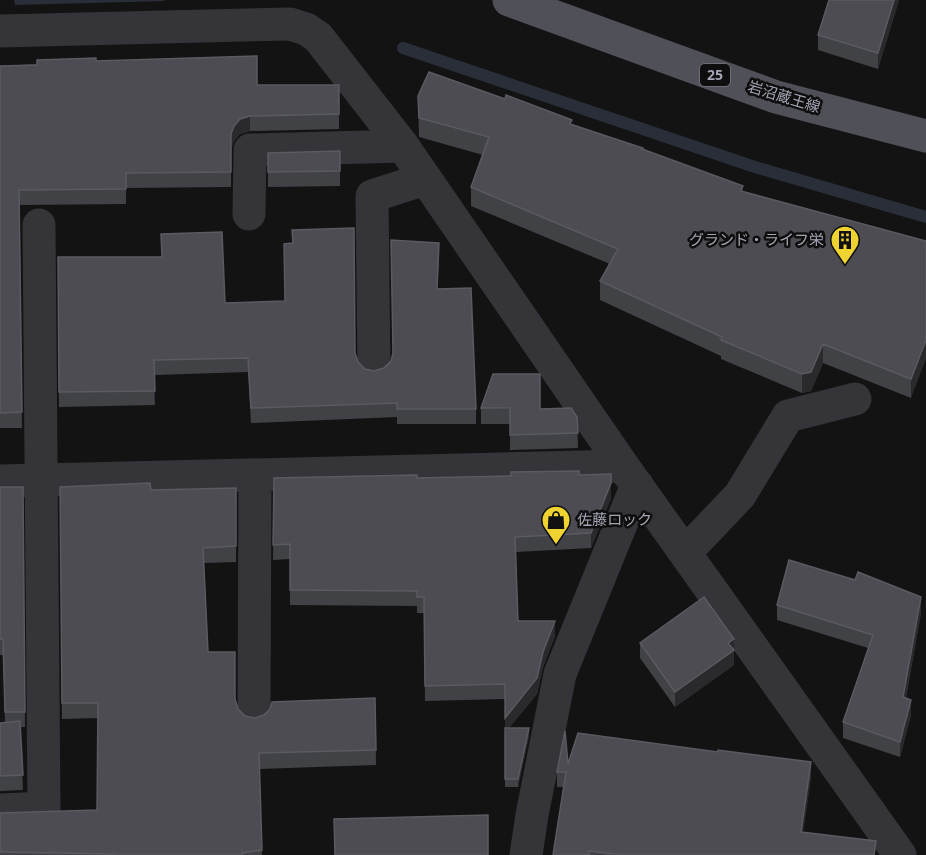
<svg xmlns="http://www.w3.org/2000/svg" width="926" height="855" font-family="'Open Sans','Noto Sans JP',sans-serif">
	<rect width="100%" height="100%" fill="#131314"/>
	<!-- water -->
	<path fill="#292e38" d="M14,0H164L165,1L15,5Z"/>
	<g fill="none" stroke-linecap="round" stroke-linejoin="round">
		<!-- stream -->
		<path stroke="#292e38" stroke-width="12" d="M403,48L755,167L926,217"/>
		<!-- minor -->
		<path stroke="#343439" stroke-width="33" d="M0,31L290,24L306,29L318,37L403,146L623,466L900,855
			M249,214L250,150L403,146
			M374,367L372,196L425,179
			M0,481L623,466
			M685,553L740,495L788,416L855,399
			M254,715L255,475
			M0,810L44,808L39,225
			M526,855L532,815L560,674L637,485"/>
		<!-- major -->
		<path stroke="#505058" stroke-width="33" d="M509,0L776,97L926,136"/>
	</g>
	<!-- wall -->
	<path fill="#414246" d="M899,0L878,69L818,50V35Z
		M96,61L257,85H339V129L250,131L240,134L234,141L231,149V187L126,188V204L19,205L22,428H0V66Z
		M418,96L572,124L643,150L743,191L926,241L911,398L823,363L811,391L802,393L721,359V356L600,300V281L610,264L471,206V187L483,155L419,137Z
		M340,151V186L268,187V153Z
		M161,234L225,303L355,353L358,362L365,369L374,371L384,368L391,361L439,258L437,289L476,409V424H397V417L251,423L248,372L154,375L155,405L59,407L58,257H162Z
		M481,408L540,409L577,417L578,448L510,450V424H481Z
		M579,475L611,498L591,548L516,552L518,621L555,636L543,667L537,694L509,728L529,736L518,787H505V699L425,701L424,613H417V606L290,605V559L273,560L274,478H417Z
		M0,487H23L25,727H20L23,790L0,791V723L5,722L3,655H0Z
		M60,487L151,490L236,488V562L204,563L208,652L235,700L238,709L245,716L255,718L375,698L376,765L259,769L262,855H0V813L97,810L98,718L62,719Z
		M777,605L921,613L906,698L911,715L900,757L843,738V722L868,648L777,620Z
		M734,639V665L675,707L640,658V643Z
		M568,764L811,777L803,832L876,855H553L564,787H557V772Z"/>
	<!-- shaded-wall -->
	<path fill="#2a2a2d" d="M894,0H899L878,69V53Z
		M250,116V131L240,134L234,141L231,149V187V134L234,126L240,119Z
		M926,340V359L911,398V379Z
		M823,344V363L811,391L802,393V374Z
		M611,483V498L591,548V533Z
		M921,597V613L903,712V697Z
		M555,621V636L543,667L537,694L505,733V718L543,652Z
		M734,639V665L675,707V692L728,643Z
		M911,700V715L900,757V742Z
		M529,728V736L518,787V779Z
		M811,762V777L801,847V832Z"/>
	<!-- building -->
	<path fill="#4c4c52" stroke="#5a5a61" stroke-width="1.5" d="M829,0H894L878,53L818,35Z
		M257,56V85H339V114L250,116L240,119L234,126L231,134V172L126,173V189L19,190L22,412L0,413V66L37,65V60L96,58V61Z
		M429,72L505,99L506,95L572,120L570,124L643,148L642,149L743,186L741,191L926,241V340L911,379L823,344L811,372L802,374L721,340L722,337L600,281L618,249L471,187L489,137L419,118L418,96Z
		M340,151V171L268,172V153Z
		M354,228L355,353L358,362L365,369L374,371L384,368L391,361L393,353L391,240L439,243L437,289L471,288L476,409H397V403L251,408L248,358L154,360L155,391L59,392L58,257H162L161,234L222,232L225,303L285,301L284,244L293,243L292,230Z
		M493,374H540V409L571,408L577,417L578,433L510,435V408H481Z
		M579,471V475L611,474V483L591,533L515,537L518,621H555L543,652L537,678L505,718V684L425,686L424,597H417V591L290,590V544L273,545L274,478L417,475V478L511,476V472Z
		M150,483L151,490L236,488V546L203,548L208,652H235V699L238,709L245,716L255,718L264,715L270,709L272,702L375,698L376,750L259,753L262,850L242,853V855H113V854L0,852V813L97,810L98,703H62L60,487Z
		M0,487H23L25,712H5L3,639H0Z
		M789,560L855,580L858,572L921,597L903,697L911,700L900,742L843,722L873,635L777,605Z
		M704,597L734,639L728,643L734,650L675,692L640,643Z
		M20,721L23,775L0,776V723Z
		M505,728H529L518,779H505Z
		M565,731L568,764L578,733L718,752V750L811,762L801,832L876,841L874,855H624L589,851V855H553L566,772H557Z
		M488,815V855H335L334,819Z"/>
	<!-- icons -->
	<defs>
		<g id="building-pin" transform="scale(1.5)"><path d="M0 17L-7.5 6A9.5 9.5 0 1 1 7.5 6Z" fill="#eed331" stroke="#0e0e0f"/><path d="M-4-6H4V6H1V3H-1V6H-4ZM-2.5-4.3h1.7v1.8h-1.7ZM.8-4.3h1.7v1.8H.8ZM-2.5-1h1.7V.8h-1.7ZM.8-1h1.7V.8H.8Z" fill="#111"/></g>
		<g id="shop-pin" transform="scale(1.5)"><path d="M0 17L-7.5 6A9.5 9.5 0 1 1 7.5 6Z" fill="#eed331" stroke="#0e0e0f"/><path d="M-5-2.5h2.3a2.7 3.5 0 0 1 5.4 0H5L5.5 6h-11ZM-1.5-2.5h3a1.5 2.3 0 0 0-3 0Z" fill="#111"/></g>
	</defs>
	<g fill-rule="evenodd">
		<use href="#building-pin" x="845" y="240"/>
		<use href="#shop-pin" x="556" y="520"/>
	</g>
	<g text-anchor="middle" stroke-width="5" stroke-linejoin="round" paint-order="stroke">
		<!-- shield labels -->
		<rect fill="#0e0e0f" stroke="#777882" stroke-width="1.5" x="700" y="64" width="30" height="22" rx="4.5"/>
		<g font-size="14" font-weight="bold" fill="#a4a6b4">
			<text x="715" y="80">25</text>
		</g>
		<!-- street labels -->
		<g font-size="15" fill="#a4a6b4" stroke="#0e0e0f">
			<text transform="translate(784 97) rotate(17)" y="5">岩沼蔵王線</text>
		</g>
		<!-- poi labels -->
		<g font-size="15" fill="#a4a6b4" stroke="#0e0e0f" text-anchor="end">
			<text x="824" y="245">グランド・ライフ栄</text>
			<text x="577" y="525" text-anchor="start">佐藤ロック</text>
		</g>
	</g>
</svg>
